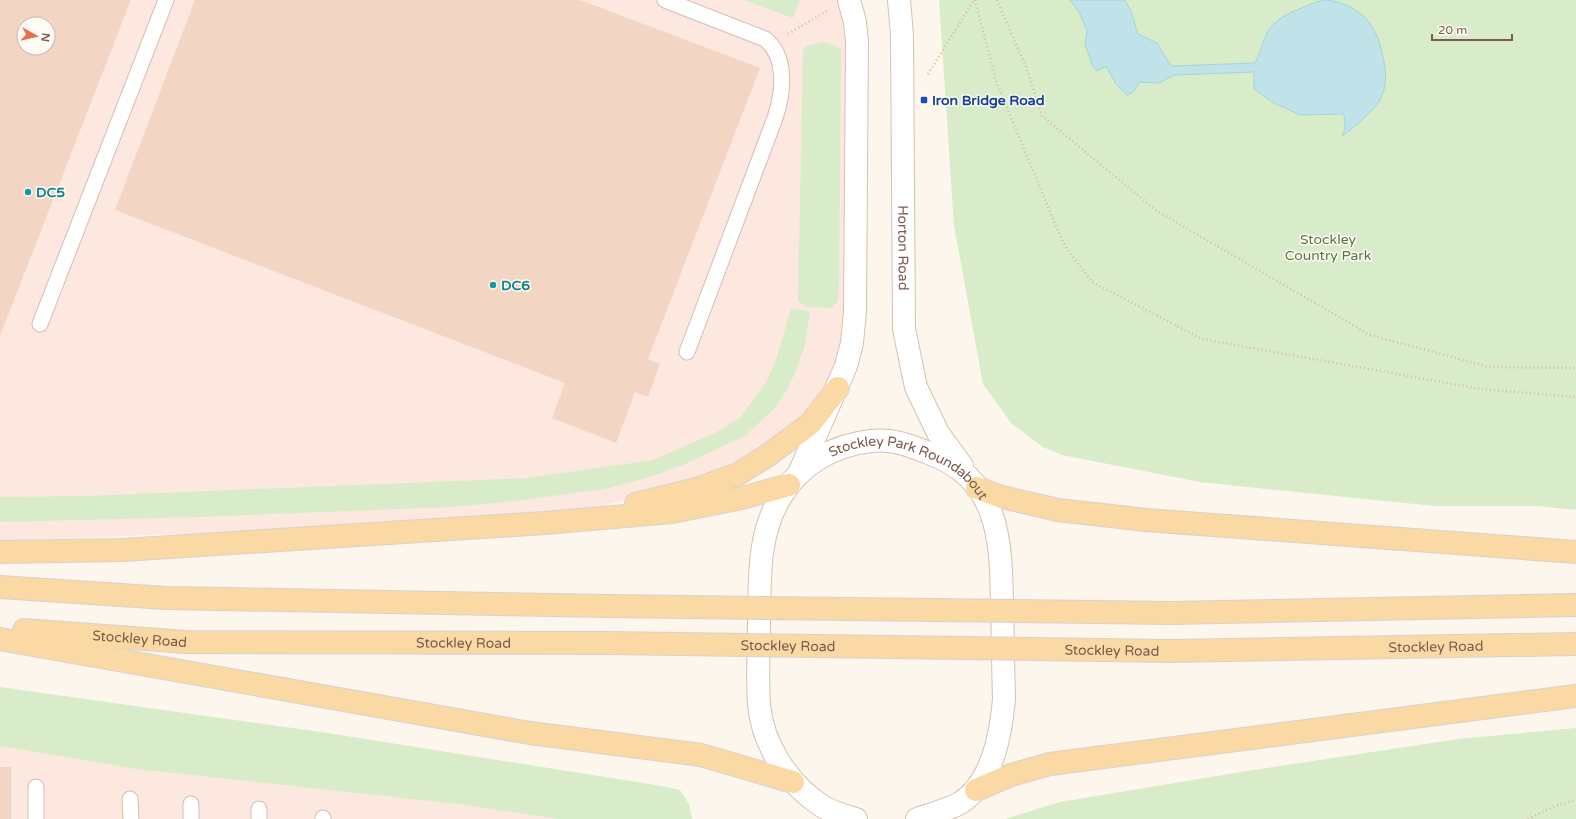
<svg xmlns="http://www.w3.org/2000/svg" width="1576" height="819" font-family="'Varela Round',sans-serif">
	<rect width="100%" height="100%" fill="#fdf6ec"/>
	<!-- commercial -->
	<path fill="#fde8e0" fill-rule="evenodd" d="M0,0H844L846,7L848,325L832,381L801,422L732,468L655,492L582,511L404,525L0,541ZM24,24H48V48H24Z
		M0,710L644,819H0Z"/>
	<!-- green -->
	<path fill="#d8ecc9" d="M743,0H800L793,18Z
		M939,0H1576V510L1538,506H1434L1200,482L1062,455L1043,447L1011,423L983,384L954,226Z
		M824,42L837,46L841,50L839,295L837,302L832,308L807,307L798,301L803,50L806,46Z
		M791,309L810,311L805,344L796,371L787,390L775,408L745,436L685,464L650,477L605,489L515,501L451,507L200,517L0,522V497L86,496L527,478L653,460L715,433L740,418L766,382L775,363Z
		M0,687L328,733L662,786L680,790L689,804L692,819H558L458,804L136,769L0,746Z
		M1576,728V819H1005L1060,802L1247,771L1458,739Z"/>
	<!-- water -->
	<path fill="#bfe3e8" stroke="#a5d3da" d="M1070,0H1125L1131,11L1138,34L1157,43L1171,66L1255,63C1261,52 1263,37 1271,27C1278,18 1288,14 1299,9C1307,6 1316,1 1325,0C1330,0 1338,2 1343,4C1366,12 1377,29 1382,53C1386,68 1388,83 1381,98C1374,111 1354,128 1342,136L1345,128L1344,114L1300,115L1272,102L1254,89V72L1174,75L1159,83L1140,82L1133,92L1127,95L1116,84L1106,66L1097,71L1093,66L1085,45L1087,31L1079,12Z"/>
	<!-- building -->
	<path fill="#f3d5c3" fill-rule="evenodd" d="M0,0H131L0,336ZM24,24H48V48H24Z
		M195,0H580L760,68L648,359L660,364L648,397L635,392L616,443L552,418L565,383L115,210Z
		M0,767H11V819H0Z"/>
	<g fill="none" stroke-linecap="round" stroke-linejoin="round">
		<!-- lane casing -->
		<g stroke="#d1beb0" stroke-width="17">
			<path id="lane" d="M665,0L765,39C788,57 783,94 775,118L687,352
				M40,324L166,0
				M130,799L131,819
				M36,819V787
				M191,819V804
				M259,819V809
				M323,819V818"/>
		</g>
		<!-- secondary casing -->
		<g stroke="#d6c0b0" stroke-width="24">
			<g id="secondary">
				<path id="s1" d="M899,0L902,35L904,329L916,387L938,433L962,466"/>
				<path d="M800,471L846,366L852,343L855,311L857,42L855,22L849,0"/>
				<path id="s2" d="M856,819C845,816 831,812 822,806C789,785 762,744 759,704C757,676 759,646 759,617C760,576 758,535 780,498C799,465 833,445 871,441C892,439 906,444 926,452C1001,478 1001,541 1002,608C1003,638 1003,669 1004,699C1001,733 993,783 960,803C948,810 931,814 917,819"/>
			</g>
		</g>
		<!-- primary casing -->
		<g stroke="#dad1cd" stroke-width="24">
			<g id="primary">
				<path d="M977,488L1002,497L1058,510L1146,520L1576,552"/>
				<path d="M636,504L697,489L738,474L767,456L810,424L838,388"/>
				<path d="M0,552L123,550L545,523L672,512L742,498L789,485"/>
				<path d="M0,587L166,598L609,606"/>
				<path d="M1171,613L1576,605"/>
				<path id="s3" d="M24,630L186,642L608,643"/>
				<path d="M0,639L530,733L701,755L793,782"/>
				<path id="s4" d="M1170,651L1576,644"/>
				<path d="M976,790L1011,775L1050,764L1576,696"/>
			</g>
		</g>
		<!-- path -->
		<path stroke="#d9b8a5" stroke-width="2.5" stroke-dasharray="1 3" stroke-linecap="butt" d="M975,0L996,81L1057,229L1067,249L1092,282L1202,339L1480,389L1576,397
			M997,0L1026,67L1042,116L1157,211L1370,335L1489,367L1576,368
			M788,34L827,11
			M928,74L974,0
			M1528,819L1555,806L1576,800"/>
		<!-- lane -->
		<use href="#lane" stroke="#fff" stroke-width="15"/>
		<!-- secondary -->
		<use href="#secondary" stroke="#fff" stroke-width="22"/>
		<!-- primary -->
		<use href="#primary" stroke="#fbd9a5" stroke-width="22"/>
		<!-- primary-bridge casing -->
		<g stroke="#dad1cd" stroke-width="24" stroke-linecap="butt">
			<g id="primary-bridge">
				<path d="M609,606L1171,613"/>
				<path id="s5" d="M608,643L1170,651"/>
			</g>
		</g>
		<!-- primary-bridge -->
		<use href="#primary-bridge" stroke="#fbd9a5" stroke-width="22"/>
	</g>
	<!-- markers -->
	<rect fill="#1a4fb4" stroke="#fffaf3" stroke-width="1.5" x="920" y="96" width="8" height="8" rx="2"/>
	<g fill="#0f9aa8" stroke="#fffaf3" stroke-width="1.5">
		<circle cx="28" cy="192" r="4"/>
		<circle cx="493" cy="285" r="4"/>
	</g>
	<g text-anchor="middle" stroke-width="3" stroke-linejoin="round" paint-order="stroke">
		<!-- transit labels -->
		<g font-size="14" font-weight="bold" fill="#164399" stroke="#fffaf3" text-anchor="start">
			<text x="932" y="105">Iron Bridge Road</text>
		</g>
		<!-- culture labels -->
		<g font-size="14" font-weight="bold" fill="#0d838f" stroke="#fffaf3" text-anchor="start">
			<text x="36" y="197">DC5</text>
			<text x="501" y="290">DC6</text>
		</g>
		<!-- park labels -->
		<g font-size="14" fill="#537a41" stroke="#fffaf3">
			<text x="1328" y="244">Stockley<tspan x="1328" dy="16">Country Park</tspan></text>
		</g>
		<!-- street labels -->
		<g font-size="14" fill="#7a5c4d" stroke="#fffaf3">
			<text dy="5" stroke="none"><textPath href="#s1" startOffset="248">Horton Road</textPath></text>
			<text dy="5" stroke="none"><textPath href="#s2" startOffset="526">Stockley Park Roundabout</textPath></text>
			<text dy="5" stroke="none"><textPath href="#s3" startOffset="116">Stockley Road</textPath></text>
			<text dy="5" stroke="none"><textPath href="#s3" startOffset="440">Stockley Road</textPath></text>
			<text dy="5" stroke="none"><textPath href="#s5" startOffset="180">Stockley Road</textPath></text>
			<text dy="5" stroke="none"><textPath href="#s4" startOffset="266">Stockley Road</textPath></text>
			<text dy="5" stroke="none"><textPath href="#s5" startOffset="504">Stockley Road</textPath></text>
		</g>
	</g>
	<!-- north arrow -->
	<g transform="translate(36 36) rotate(98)"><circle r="19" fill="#fffaf3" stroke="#cabbb1"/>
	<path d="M0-3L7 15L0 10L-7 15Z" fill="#e76f51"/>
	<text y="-6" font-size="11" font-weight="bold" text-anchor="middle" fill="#7a5c4d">N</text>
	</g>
	<!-- scale -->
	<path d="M1432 34v6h80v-6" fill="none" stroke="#7a5c4d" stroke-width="2"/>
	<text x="1438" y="34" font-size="12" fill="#7a5c4d" stroke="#fffaf3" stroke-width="3" paint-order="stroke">20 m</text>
</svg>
